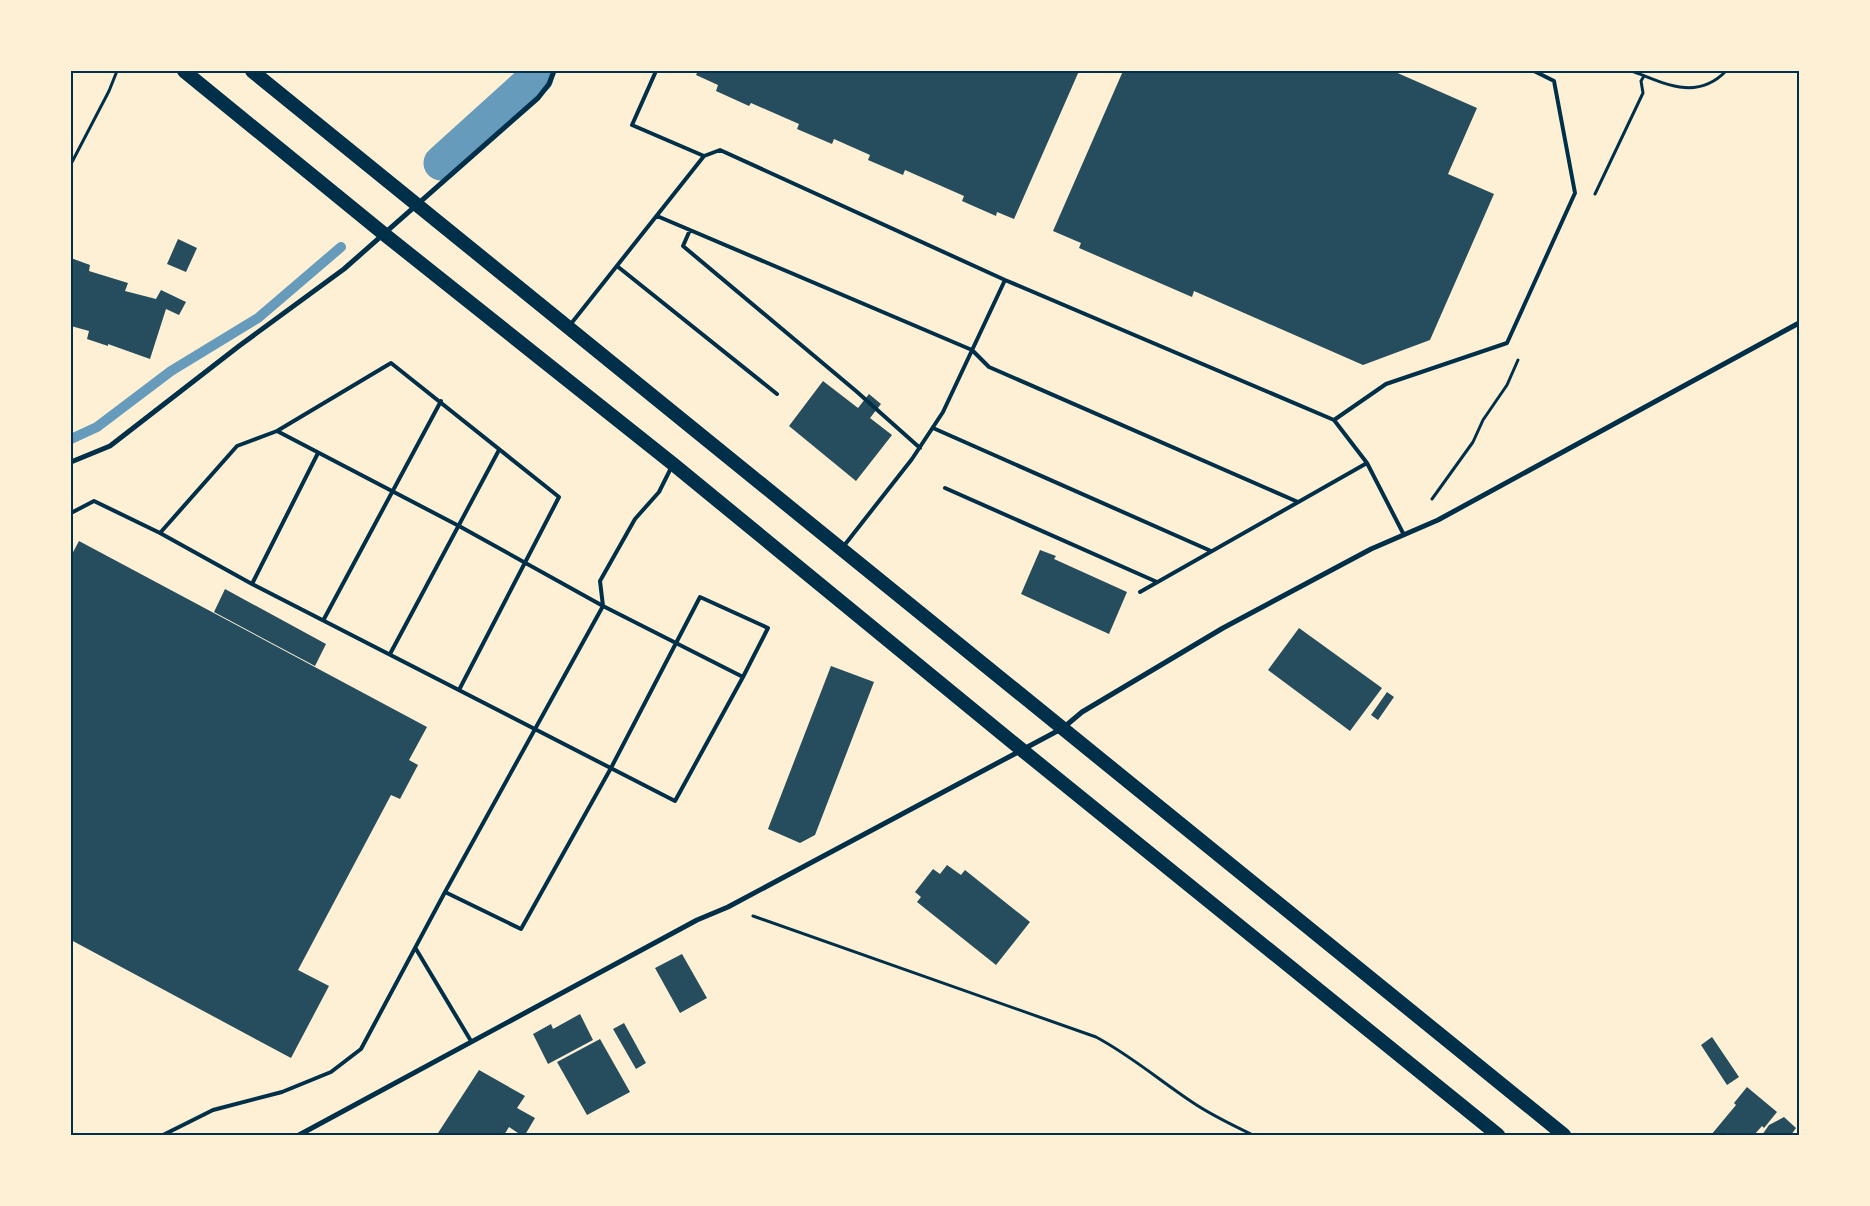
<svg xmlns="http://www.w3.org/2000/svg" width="1870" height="1206" viewBox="0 0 1870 1206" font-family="'Roboto Condensed',sans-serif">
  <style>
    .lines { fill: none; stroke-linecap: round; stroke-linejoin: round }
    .stream { stroke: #669bbc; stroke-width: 10 }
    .canal { stroke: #669bbc; stroke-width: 35 }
    .building { fill: #264d5e }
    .path { stroke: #003049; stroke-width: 3 }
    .service { stroke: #003049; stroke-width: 4 }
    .minor { stroke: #003049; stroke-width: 5 }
    .trunk { stroke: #003049; stroke-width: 14 }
    .neatline { fill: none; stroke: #003049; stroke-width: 2 }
  </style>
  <rect width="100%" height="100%" fill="#fdf0d5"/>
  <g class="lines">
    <path class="stream" d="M71,439L97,427L171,371L258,318L341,247"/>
    <path class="canal" d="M441,163L536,77L537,71"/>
  </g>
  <path class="building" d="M698,71H1079L1014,219L997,212L996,216L962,201L964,196L905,170L903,175L868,160L870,155L834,139L832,144L797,129L799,124L751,103L749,106L716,91L718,85L696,75Z
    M1123,71H1393L1477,108L1448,174L1494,194L1430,340L1363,365L1194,291L1192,297L1079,248L1081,243L1053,231Z
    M178,239L197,248L186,272L167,264Z
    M71,258L90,265L89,271L128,283L125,291L156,299L161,290L186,302L179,315L166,309L150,359L108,344V346L87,339L89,331L71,326Z
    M823,381L858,408L869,394L881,404L870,418L892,435L856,481L789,426Z
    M79,541L427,727L409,760L418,765L400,799L391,795L298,970L329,986L291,1058L71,940V556Z
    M1040,550L1056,556L1054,559L1127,592L1109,634L1021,594Z
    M225,589L326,644L315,666L214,612Z
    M1299,628L1382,688L1350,731L1268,670Z
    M831,666L874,682L815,835L800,843L768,829Z
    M1387,692L1394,697L1378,720L1371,715Z
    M947,865L961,875L965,870L1030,922L996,965L917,902L921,897L915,892L933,869L940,874Z
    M682,954L707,998L680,1013L655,968Z
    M580,1014L593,1040L548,1064L533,1034L551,1024L553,1029Z
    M624,1023L646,1063L636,1069L613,1029Z
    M1712,1037L1739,1077L1727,1085L1701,1045Z
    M600,1039L630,1092L587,1115L557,1062Z
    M479,1070L525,1096L517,1108L535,1118L525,1135H521L509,1127L504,1135L438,1133Z
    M1747,1087L1777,1112L1764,1128L1762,1126L1754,1135H1711L1736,1105L1734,1103Z
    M1784,1117L1796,1128L1791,1135H1762L1769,1125Z"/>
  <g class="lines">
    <path class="path" d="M1632,71C1665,84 1697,101 1726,71
      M71,164L109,91L117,71
      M1595,194L1643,93L1641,81L1644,76
      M1432,499L1473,442L1483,420L1507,385L1518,360
      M753,916L1096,1037C1130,1055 1159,1080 1192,1102C1211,1115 1232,1125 1253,1135"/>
    <path class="service" d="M656,71L632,125L704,156
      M657,216L972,350L989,367L1298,502
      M690,230L683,246L856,391L920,448
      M617,266L777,394
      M1005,280L1334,420L1367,463L1404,535
      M570,325L704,156L720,150L1005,280L943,412L912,459L843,547
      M1334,420L1386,384L1507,343L1575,193L1554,81L1534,71
      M933,428L1211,551
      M277,431L391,363L559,497L459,690
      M945,488L1157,582
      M71,513L94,501L160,533L252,584L675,801L743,677L603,606L459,526L277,431L237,446L160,533
      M252,584L318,453
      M1140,592L1367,463
      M324,619L441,401
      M390,654L499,450
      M445,892L521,929L611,768L700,597L768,628L743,677
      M416,949L471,1041
      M163,1135L213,1110L282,1092L331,1072L361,1049L445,892L603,606L600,581L635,519L659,492L672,466"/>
    <path class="minor" d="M71,462L110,446L239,346L344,269L538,98L549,84L554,71
      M299,1135L697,920L728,907L1063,728L1082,712L1223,628L1371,549L1438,520L1799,323"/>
    <path class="trunk" d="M184,71L384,234L673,464L1022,750L1498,1135
      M252,71L1564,1135"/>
  </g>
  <rect width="1870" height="1206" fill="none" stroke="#fdf0d5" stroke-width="145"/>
  <rect x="72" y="72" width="1726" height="1062" class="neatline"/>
</svg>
